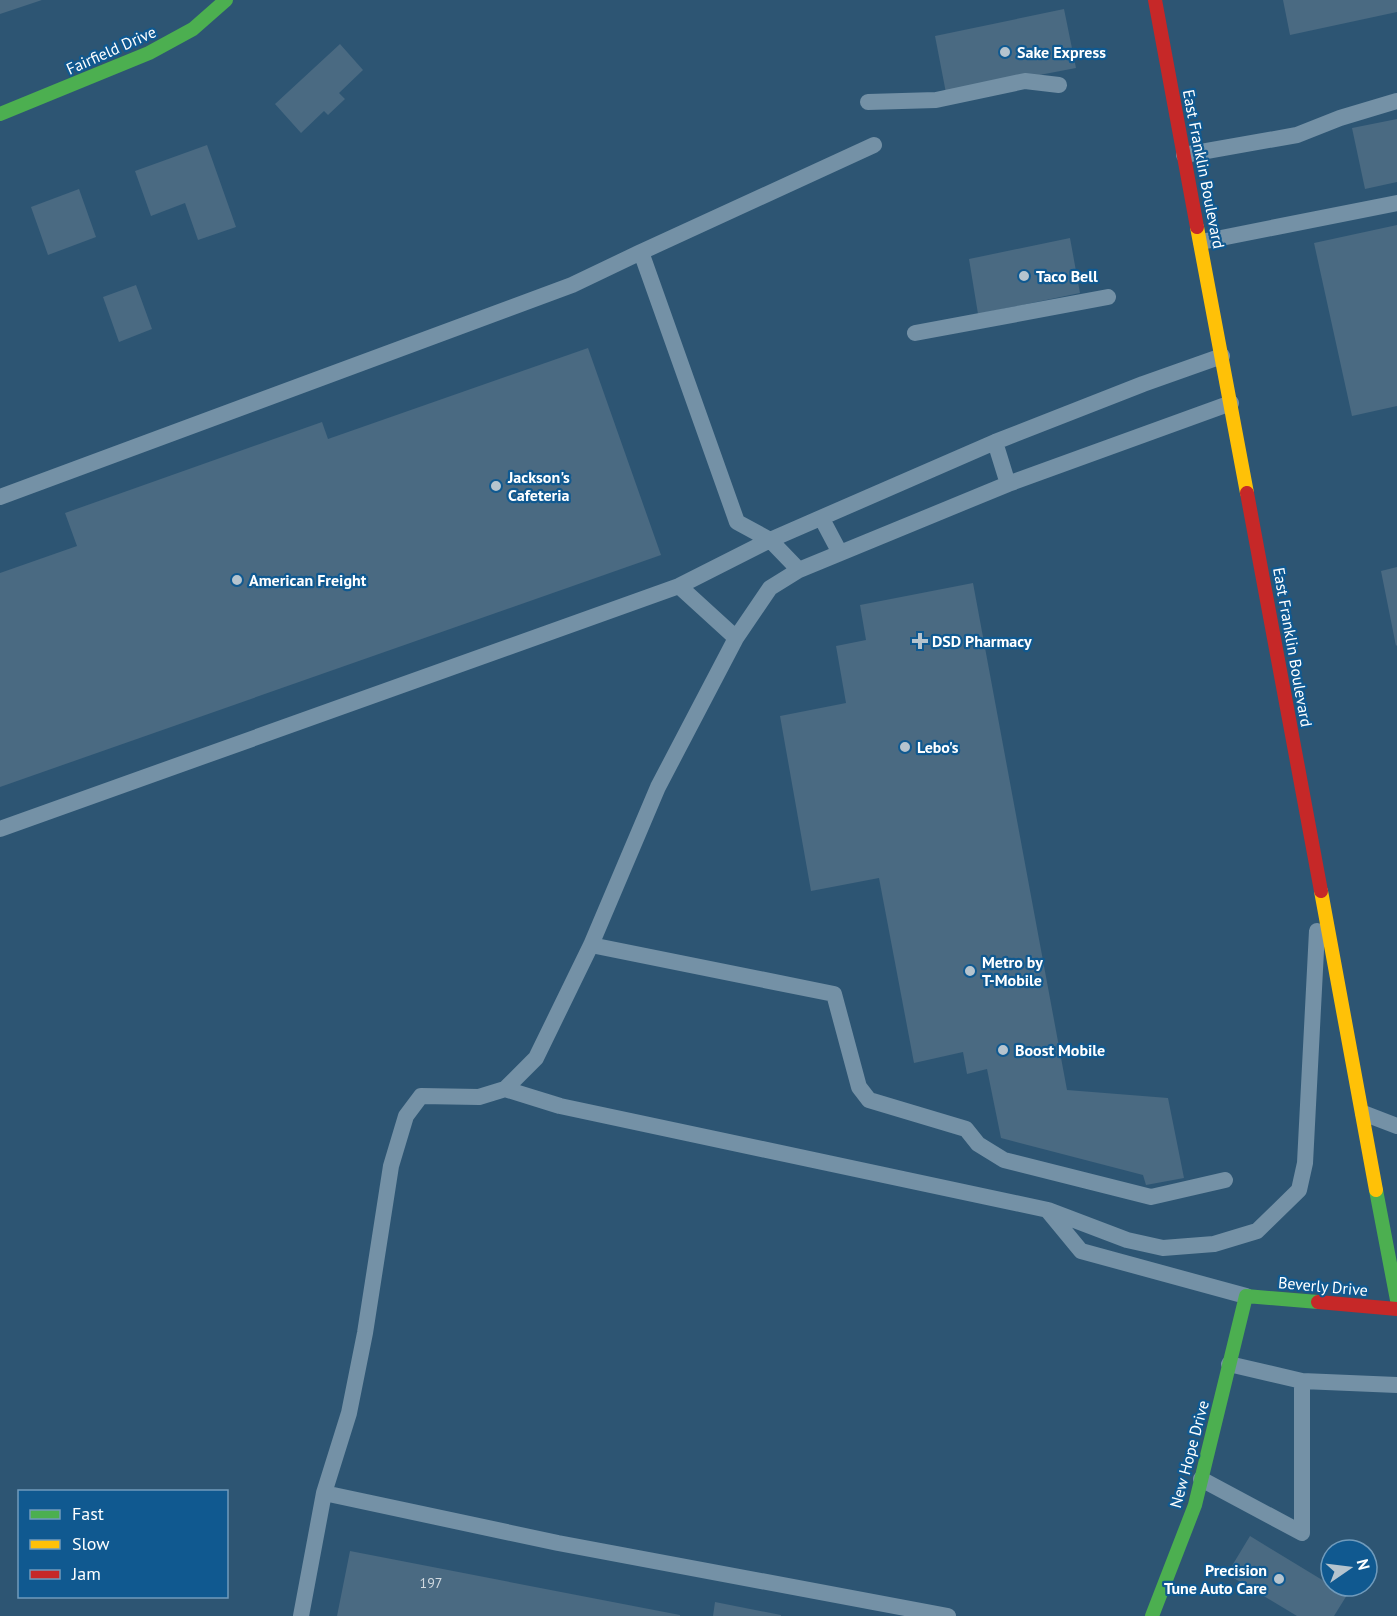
<svg xmlns="http://www.w3.org/2000/svg" width="1397" height="1616" viewBox="0 0 1397 1616" font-family="'PT Sans',sans-serif">
  <style>
    .building { fill: #4a6a82 }
    .lines { fill: none; stroke-linecap: round; stroke-linejoin: round }
    .lane { stroke: #7491a6; stroke-width: 16 }
    .fast { stroke: #4caf50; stroke-width: 14 }
    .slow { stroke: #ffc107; stroke-width: 14 }
    .jam { stroke: #c62828; stroke-width: 14 }
    .poi-dot { fill: #b6c4ce; stroke: #105990; stroke-width: 2 }
    .labels { text-anchor: middle; stroke-width: 4.5; stroke-linejoin: round; paint-order: stroke }
    .number-label { font-size: 14px; fill: #d2dae0 }
    .street-label { font-size: 16px; fill: #fff; stroke: #105990 }
    .poi-label { font-size: 16px; font-weight: bold; fill: #fff; stroke: #105990; text-anchor: start }
  </style>
  <rect width="100%" height="100%" fill="#2d5573"/>
  <path class="building" d="M0,0H42L0,14Z
    M1283,0H1397V12L1290,35Z
    M1064,9L1076,68L946,93L935,36Z
    M340,44L363,70L339,93L345,99L328,115L324,111L301,133L275,104Z
    M1397,119V182L1365,189L1352,128Z
    M207,145L236,227L198,240L185,203L151,216L135,171Z
    M79,189L96,237L48,255L31,207Z
    M1397,225V406L1352,416L1314,243Z
    M1070,238L1080,293L978,314L969,259Z
    M136,285L152,329L119,342L103,297Z
    M588,348L661,555L0,787V573L77,546L65,513L322,422L328,439Z
    M1397,567V645L1396,646L1381,571Z
    M973,583L1067,1090L1168,1098L1184,1178L1146,1185L1143,1175L1001,1138L987,1069L967,1074L963,1052L914,1063L879,878L811,891L780,716L846,703L836,646L866,640L860,605Z
    M1250,1536L1347,1595L1334,1616H1297L1227,1574Z
    M350,1551L680,1615V1616H337Z
    M715,1602L781,1615V1616H713Z"/>
  <g class="lines">
    <path class="lane" d="M868,102L936,100L1025,81L1059,85
      M1184,155L1297,135L1340,118L1397,101
      M1201,242L1397,203
      M641,252L874,145
      M915,333L1108,297
      M995,442L1008,484
      M0,497L572,285L641,252L737,522L770,540L995,442L1143,384L1222,356
      M822,519L840,553
      M679,586L736,638
      M0,829L679,586L770,540L799,570
      M591,945L834,994L859,1087L869,1100L966,1129L978,1144L1004,1160L1151,1197L1225,1180
      M505,1089L536,1058L591,945L658,787L736,638L770,588L799,570L1008,484L1231,403
      M1363,1113L1397,1126
      M1048,1211L1081,1251L1246,1296
      M1229,1364L1302,1381
      M1201,1479L1302,1533V1381L1397,1385
      M324,1493L558,1543L948,1616
      M301,1616L324,1493L349,1413L365,1333L391,1166L406,1116L421,1096L479,1097L505,1089L560,1106L1048,1210L1127,1240L1163,1248L1214,1244L1257,1231L1299,1190L1305,1163L1317,931"/>
    <path class="fast" d="M0,114L149,53L193,29L226,0
      M1376,1190L1397,1300
      M1152,1616L1195,1505L1246,1296L1318,1302"/>
    <path class="slow" d="M1197,227L1247,493
      M1321,891L1376,1190"/>
    <path class="jam" d="M1155,0L1197,227
      M1247,493L1321,891
      M1318,1302L1397,1309"/>
  </g>
  <g class="poi-dot">
    <circle cx="1005" cy="52" r="6"/>
    <circle cx="1024" cy="276" r="6"/>
    <circle cx="496" cy="486" r="6"/>
    <circle cx="237" cy="580" r="6"/>
    <path d="M917 632h6v6h6v6h-6v6h-6v-6h-6v-6h6z"/>
    <circle cx="905" cy="747" r="6"/>
    <circle cx="970" cy="971" r="6"/>
    <circle cx="1003" cy="1050" r="6"/>
    <circle cx="1279" cy="1579" r="6"/>
  </g>
  <g class="labels">
    <g class="number-label">
      <text x="431" y="1588">197</text>
    </g>
    <g class="street-label">
      <text transform="translate(111 50) rotate(-24)" y="6">Fairfield Drive</text>
      <text transform="translate(1204 169) rotate(79)" y="6">East Franklin Boulevard</text>
      <text transform="translate(1293 647) rotate(80)" y="6">East Franklin Boulevard</text>
      <text transform="translate(1323 1286) rotate(5)" y="6">Beverly Drive</text>
      <text transform="translate(1189 1454) rotate(-75)" y="6">New Hope Drive</text>
    </g>
    <g class="poi-label">
      <text x="1017" y="58">Sake Express</text>
      <text x="1036" y="282">Taco Bell</text>
      <text x="508" y="483">Jackson's<tspan x="508" dy="18">Cafeteria</tspan></text>
      <text x="249" y="586">American Freight</text>
      <text x="932" y="647">DSD Pharmacy</text>
      <text x="917" y="753">Lebo's</text>
      <text x="982" y="968">Metro by<tspan x="982" dy="18">T-Mobile</tspan></text>
      <text x="1015" y="1056">Boost Mobile</text>
      <text x="1267" y="1576" text-anchor="end">Precision<tspan x="1267" dy="18">Tune Auto Care</tspan></text>
    </g>
  </g>
  <rect x="18" y="1490" width="210" height="108" fill="#105990" stroke="#709bbc" stroke-width="1.5"/>
  <rect x="30" y="1510" width="30" height="9" fill="#4caf50" stroke="#709bbc" stroke-width="1.5"/>
  <text x="72" y="1520" font-size="18" fill="#ffffff">Fast</text>
  <rect x="30" y="1540" width="30" height="9" fill="#ffc107" stroke="#709bbc" stroke-width="1.5"/>
  <text x="72" y="1550" font-size="18" fill="#ffffff">Slow</text>
  <rect x="30" y="1570" width="30" height="9" fill="#c62828" stroke="#709bbc" stroke-width="1.5"/>
  <text x="72" y="1580" font-size="18" fill="#ffffff">Jam</text>
  <g transform="translate(1349 1568) rotate(76)"><circle r="28" fill="#105990" stroke="#709bbc" stroke-width="1.5"/>
  <path d="M0-4.5L10 22L0 15L-10 22Z" fill="#b6c4ce"/>
  <text y="-9" font-size="16" font-weight="bold" text-anchor="middle" fill="#ffffff">N</text>
  </g>
</svg>
